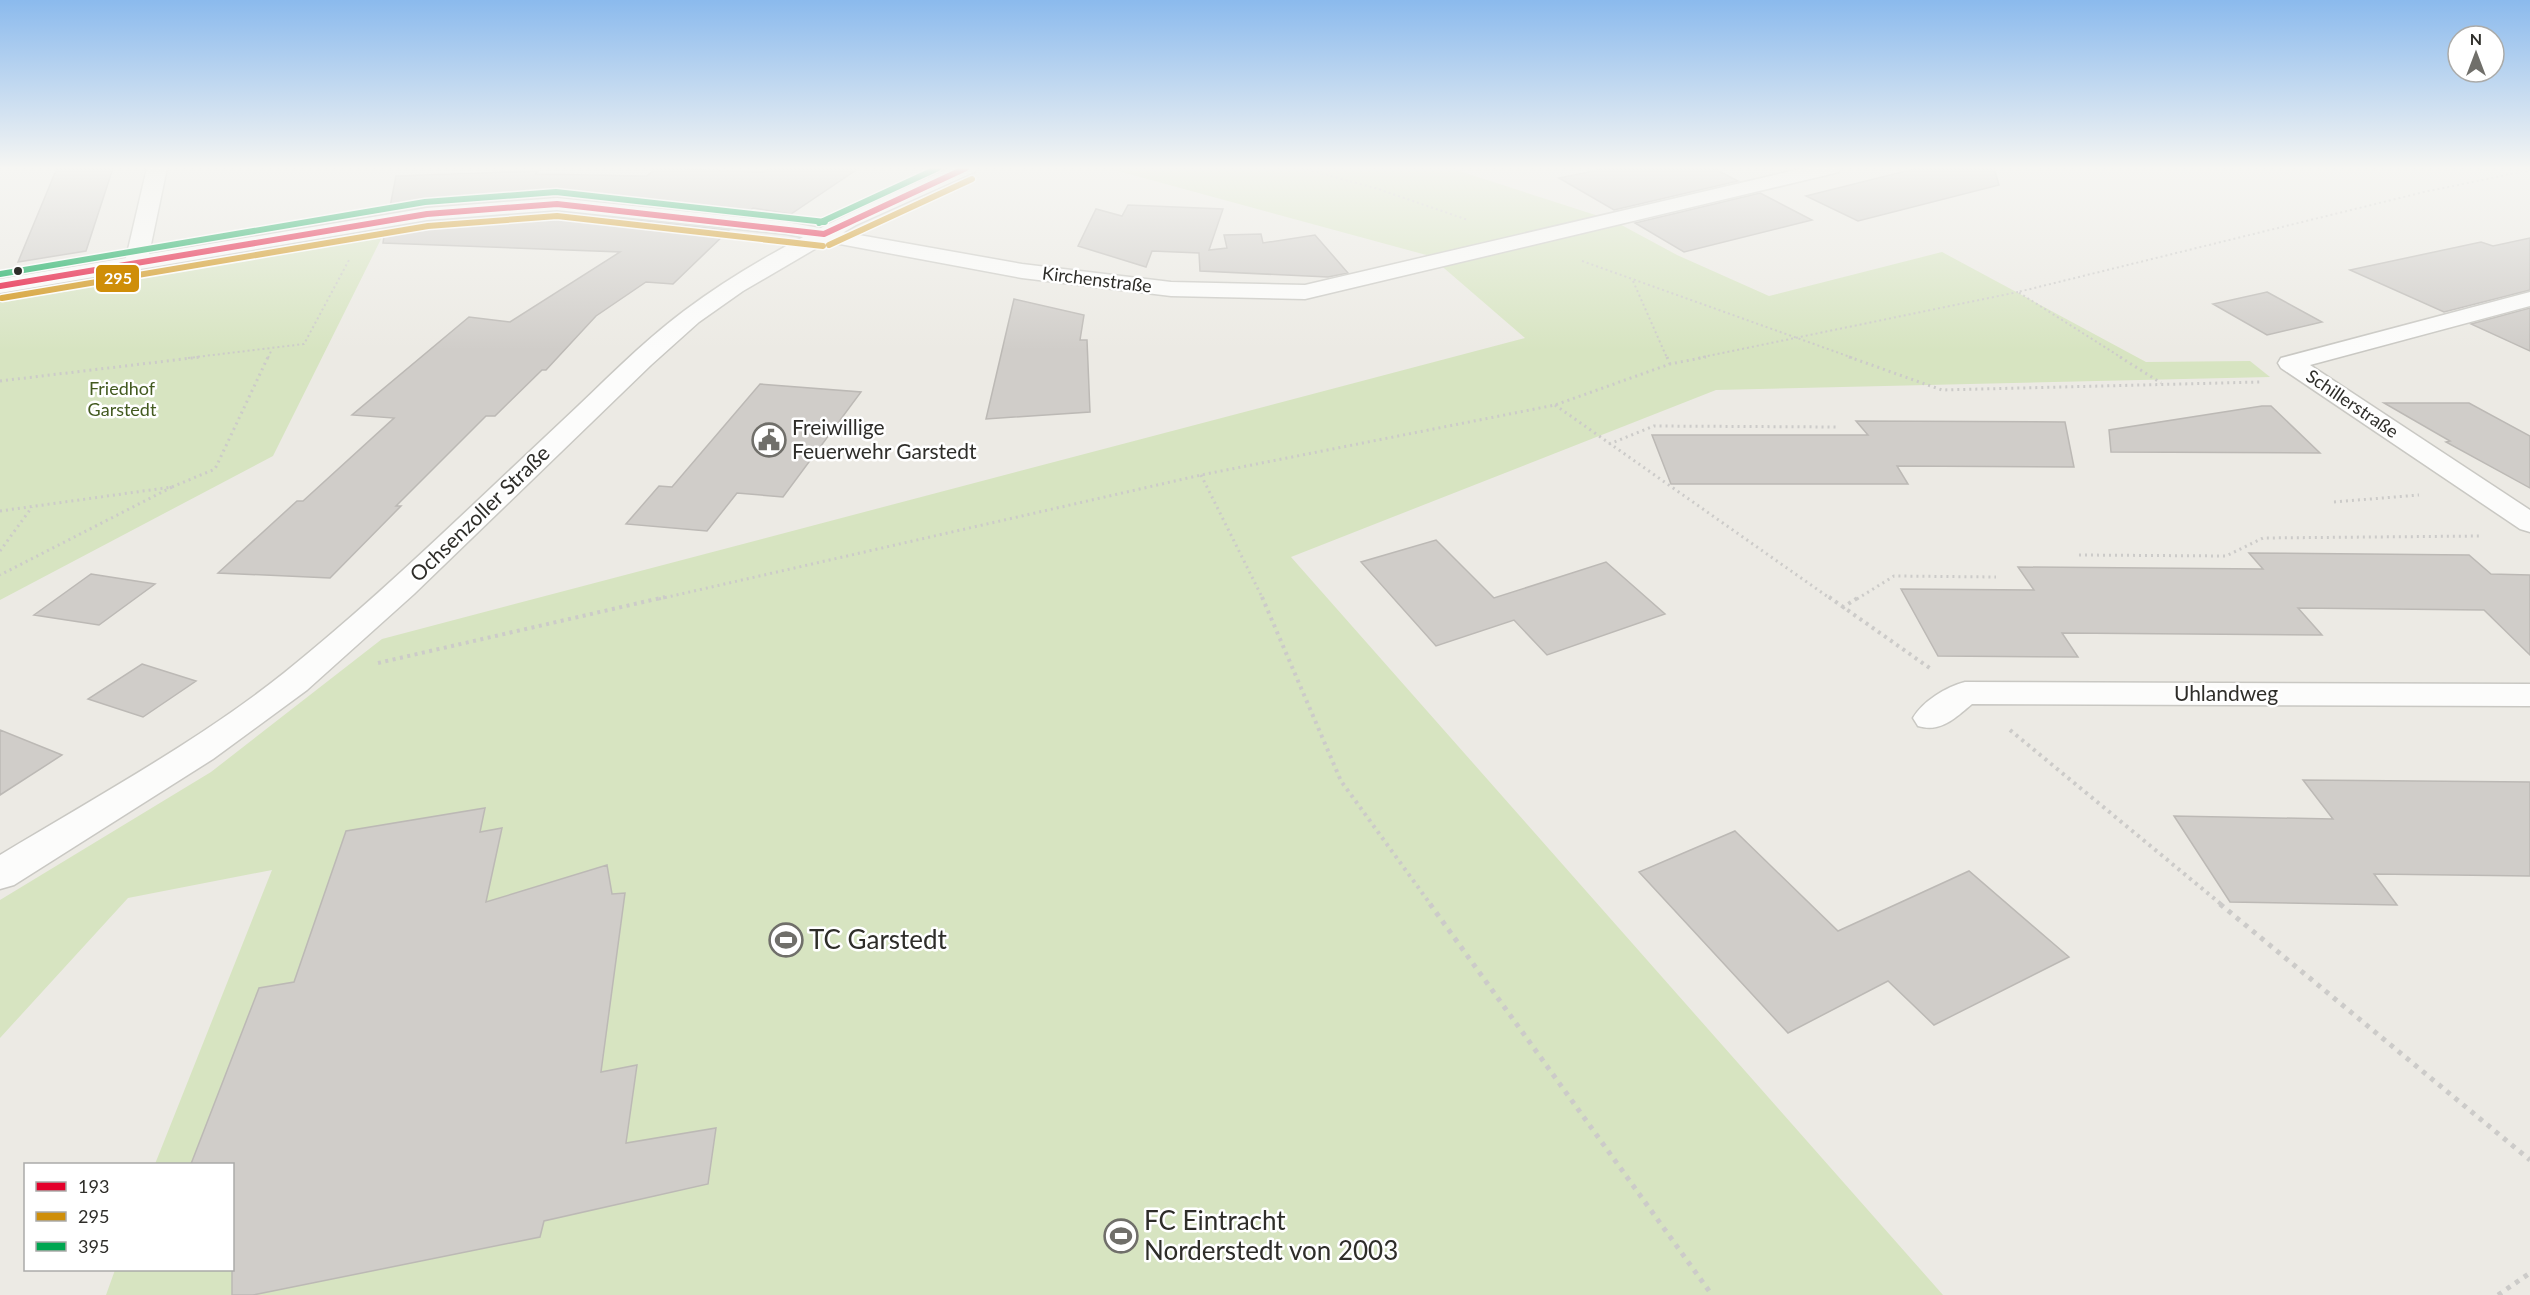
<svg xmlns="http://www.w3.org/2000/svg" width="2530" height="1295" viewBox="0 0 2530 1295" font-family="Lato,sans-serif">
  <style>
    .green { fill: #d7e4c1 }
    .building { fill: #d0cdc9; stroke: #bcb9b5; stroke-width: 1.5 }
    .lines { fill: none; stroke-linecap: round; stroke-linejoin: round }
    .minor-casing { stroke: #c9c8c3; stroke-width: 3 }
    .tertiary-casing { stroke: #c9c8c3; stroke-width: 3 }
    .path-far3 { stroke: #cccbc9; stroke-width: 2; stroke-dasharray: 2 3; stroke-linecap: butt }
    .path-far2 { stroke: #cccbc9; stroke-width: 3; stroke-dasharray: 2 4; stroke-linecap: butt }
    .path-far1 { stroke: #cccbc9; stroke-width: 4; stroke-dasharray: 3 4.5; stroke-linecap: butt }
    .path { stroke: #cccbc9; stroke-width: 5; stroke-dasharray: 4.5 6; stroke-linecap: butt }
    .minor { fill: #fcfcfb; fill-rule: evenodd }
    .tertiary { fill: #fcfcfb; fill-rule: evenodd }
    .bus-1-casing { stroke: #fff; stroke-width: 9 }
    .bus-2-casing { stroke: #fff; stroke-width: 9 }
    .bus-3-casing { stroke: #fff; stroke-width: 9 }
    .bus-1 { stroke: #e4002b; stroke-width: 6 }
    .bus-2 { stroke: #cf8e08; stroke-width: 6 }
    .bus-3 { stroke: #00a651; stroke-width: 6 }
    .bus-dot { fill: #2e2d29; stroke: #fff; stroke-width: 2 }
    .labels { text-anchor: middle; stroke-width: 5; stroke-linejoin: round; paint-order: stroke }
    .far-street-label { font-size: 18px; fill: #2e2d29; stroke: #fff }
    .far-park-label { font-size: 18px; fill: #435a20; stroke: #fff }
    .poi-label { font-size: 21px; fill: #2e2d29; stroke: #fff; text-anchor: start }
    .street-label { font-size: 21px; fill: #2e2d29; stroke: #fff }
    .near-poi-label { font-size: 26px; fill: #2e2d29; stroke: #fff; text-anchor: start }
    .line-badge { stroke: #fff; stroke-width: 2 }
    .badge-label { font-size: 16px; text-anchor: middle; font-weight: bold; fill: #fff }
  </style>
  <rect width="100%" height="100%" fill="#eceae4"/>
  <path class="green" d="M1107,168H1450L1614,221L1677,255L1769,296L1942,252L2146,362L2250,361L2270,377L1716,390L1291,557L1943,1295H106L115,1270H232V1164H155L272,870L128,898L0,1038V900L211,772L382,639L1525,338L1430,256Z
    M385,231L273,456L0,600V297Z"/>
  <path class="building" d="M57,168H113L86,251L18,262Z
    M656,168L764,172L769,168H859L791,214L753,208L745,215L557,196L427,206L389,212L396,176L538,171L535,174L647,176Z
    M1608,168H1713L1738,181L1614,210L1559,178Z
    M1918,168H1994L1999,185L1858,221L1806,196Z
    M1760,193L1812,220L1684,252L1635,223Z
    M1128,205L1223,209L1209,250L1227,248L1224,235L1261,234L1263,243L1315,235L1348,273L1328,277L1200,271L1199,253L1152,251L1146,267L1078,246L1096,209L1122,216Z
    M557,212L729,230L673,284L646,282L596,316L546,370H542L495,416H486L396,506H401L330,578L218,573L297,501H303L394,418L352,415L469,317L510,322L620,252L383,243L385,229L427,222Z
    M2530,238V290L2444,312L2350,270L2481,242L2493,246Z
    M2267,292L2322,322L2267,335L2213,304Z
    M1014,299L1084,315L1080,340H1087L1090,412L986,419Z
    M2530,308V351L2471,324Z
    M760,384L861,392L783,497L737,493L707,531L626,524L659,486L672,487Z
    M2384,403H2469L2530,436V488L2446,442L2450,441Z
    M2262,406H2271L2320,453L2111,452L2109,430Z
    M1856,421L2065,422L2074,467L1897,466L1908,484H1671L1652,435H1868Z
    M1436,540L1494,598L1606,562L1665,614L1547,655L1514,620L1436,646L1361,562Z
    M2249,553L2469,555L2491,574L2530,575V655L2484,610L2298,608L2322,635L2062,633L2078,657L1938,656L1901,589L2034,590L2018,567L2263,569Z
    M91,574L155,584L99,625L34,615Z
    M142,664L196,681L143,717L88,699Z
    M0,730L62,755L0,795Z
    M2303,780L2530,782V876L2374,874L2397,905L2230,902L2174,816L2333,819Z
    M485,808L480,832L502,828L486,902L607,865L612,894L625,893L601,1072L637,1065L626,1143L716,1128L708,1184L544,1221L540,1237L253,1295H232V1164H191L259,988L294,982L346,831Z
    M1735,831L1838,931L1969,871L2069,957L1934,1025L1888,981L1788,1033L1639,872Z"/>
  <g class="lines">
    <defs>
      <path id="minor" d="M147,168H167L149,254L427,208L557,198L786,222L1022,264L1171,282L1305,285L1804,168H1841L1838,172L1831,174L1305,299L1171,296L1022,278L786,234L557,210L427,220L0,293V279L126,258Z
        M2530,292V306L2310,365L2530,510V532L2520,529L2281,368L2278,363L2281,358Z
        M1965,682L2530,684V706L1972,704C1955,718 1941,733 1918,726L1913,718C1923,701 1946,687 1965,682Z"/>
      <path id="tertiary" d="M950,168H977L974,172L856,225L743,291L699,322L651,365L414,594L307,690L213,759L14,885L0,889V855C94,798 199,741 284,673C381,595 470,507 561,422C601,385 640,344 684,311C765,250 858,209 950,168Z"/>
    </defs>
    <use href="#minor" class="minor-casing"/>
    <use href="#tertiary" class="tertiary-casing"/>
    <path class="path-far3" d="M1302,168L1375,188L1468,220
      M1582,261L1853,358
      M1633,281L1667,358
      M188,358L304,344L349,260
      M268,358L272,349
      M1698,358L2018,292
      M2122,358L2018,292L2424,192L2530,170"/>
    <path class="path-far2" d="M1667,357L1670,364
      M1849,357L1942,390L2260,382
      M2120,357L2161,383
      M0,381L200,357
      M1555,405L1831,599
      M1609,444L1654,426L1838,427
      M1201,475L1263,599
      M172,487L215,469L268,357
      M2334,502L2419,495
      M0,511L172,487L0,575
      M0,551L32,507
      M2079,555L2226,556L2263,538L2481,536
      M659,599L1201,475L1555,405L1670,364L1706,357
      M1857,599L1894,576L1996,577"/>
    <path class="path-far1" d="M1262,597L1341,781L1431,905
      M1829,597L1931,669
      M1842,608L1859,597
      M378,663L665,597
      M2010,730L2222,905"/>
    <path class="path" d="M1430,904L1712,1295
      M2220,904L2530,1160
      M2498,1295L2530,1273"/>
    <use href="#minor" class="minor"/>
    <use href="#tertiary" class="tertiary"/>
    <defs>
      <path id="bus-1" d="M824,234L966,168
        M0,286L427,214L557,204L824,234"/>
      <path id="bus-2" d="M829,245L972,179
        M2,298L428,226L557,216L823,246"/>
      <path id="bus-3" d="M819,223L938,168
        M0,274L425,202L556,192L825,222"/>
    </defs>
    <use href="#bus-1" class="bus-1-casing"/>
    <use href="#bus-2" class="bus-2-casing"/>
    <use href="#bus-3" class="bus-3-casing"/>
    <use href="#bus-1" class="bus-1"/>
    <use href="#bus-2" class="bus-2"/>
    <use href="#bus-3" class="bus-3"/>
  </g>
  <linearGradient id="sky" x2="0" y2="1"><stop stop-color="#8bbaed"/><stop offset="0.48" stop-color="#f6f6f3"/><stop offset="1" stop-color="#f6f6f3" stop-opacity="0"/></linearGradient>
  <rect width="2530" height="350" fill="url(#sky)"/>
  <defs>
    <symbol id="civic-ring" viewBox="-11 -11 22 22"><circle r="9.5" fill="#fff" stroke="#706f6a" stroke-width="1.5"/><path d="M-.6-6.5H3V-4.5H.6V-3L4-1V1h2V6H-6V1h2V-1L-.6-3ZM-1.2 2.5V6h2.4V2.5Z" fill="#706f6a"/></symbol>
    <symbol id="stadium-ring" viewBox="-11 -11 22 22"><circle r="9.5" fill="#fff" stroke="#706f6a" stroke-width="1.5"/><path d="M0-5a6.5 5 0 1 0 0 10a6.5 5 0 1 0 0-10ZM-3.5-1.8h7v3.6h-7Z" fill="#706f6a"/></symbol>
  </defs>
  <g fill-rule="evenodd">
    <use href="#civic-ring" x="750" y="421" width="38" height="38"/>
    <use href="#stadium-ring" x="767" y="921" width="38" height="38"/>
    <use href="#stadium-ring" x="1102" y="1217" width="38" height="38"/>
  </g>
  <circle class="bus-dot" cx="18" cy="271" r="5"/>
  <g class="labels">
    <g class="far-street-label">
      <text transform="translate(1097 280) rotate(7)" y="6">Kirchenstraße</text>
      <text transform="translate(2352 404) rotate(34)" y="6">Schillerstraße</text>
    </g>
    <g class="far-park-label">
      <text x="122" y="395">Friedhof<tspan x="122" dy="21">Garstedt</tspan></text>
    </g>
    <g class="poi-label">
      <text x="792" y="435">Freiwillige<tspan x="792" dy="24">Feuerwehr Garstedt</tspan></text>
    </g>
    <g class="street-label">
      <text transform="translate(480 514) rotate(-44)" y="7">Ochsenzoller Straße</text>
      <text x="2226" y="701">Uhlandweg</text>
    </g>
    <g class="near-poi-label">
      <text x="809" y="949">TC Garstedt</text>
      <text x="1144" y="1230">FC Eintracht<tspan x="1144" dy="30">Norderstedt von 2003</tspan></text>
    </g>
  </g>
  <rect class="line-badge" x="95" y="264" width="45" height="29" rx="6" fill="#cf8e08"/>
  <g class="badge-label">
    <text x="118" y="284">295</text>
  </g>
  <rect x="24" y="1163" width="210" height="108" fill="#ffffff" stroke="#ababa9" stroke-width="1.5"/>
  <rect x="36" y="1182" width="30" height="9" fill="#e4002b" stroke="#ababa9" stroke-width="1.5"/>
  <text x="78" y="1193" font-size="18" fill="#2e2d29">193</text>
  <rect x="36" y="1212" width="30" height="9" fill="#cf8e08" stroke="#ababa9" stroke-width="1.5"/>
  <text x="78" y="1223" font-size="18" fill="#2e2d29">295</text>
  <rect x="36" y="1242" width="30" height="9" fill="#00a651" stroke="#ababa9" stroke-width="1.5"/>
  <text x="78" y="1253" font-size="18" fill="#2e2d29">395</text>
  <g transform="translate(2476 54)"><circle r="28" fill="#ffffff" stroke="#ababa9" stroke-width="1.5"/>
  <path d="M0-4.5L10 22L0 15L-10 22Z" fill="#706f6a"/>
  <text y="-9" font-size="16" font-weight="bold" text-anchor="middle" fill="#2e2d29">N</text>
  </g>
</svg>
